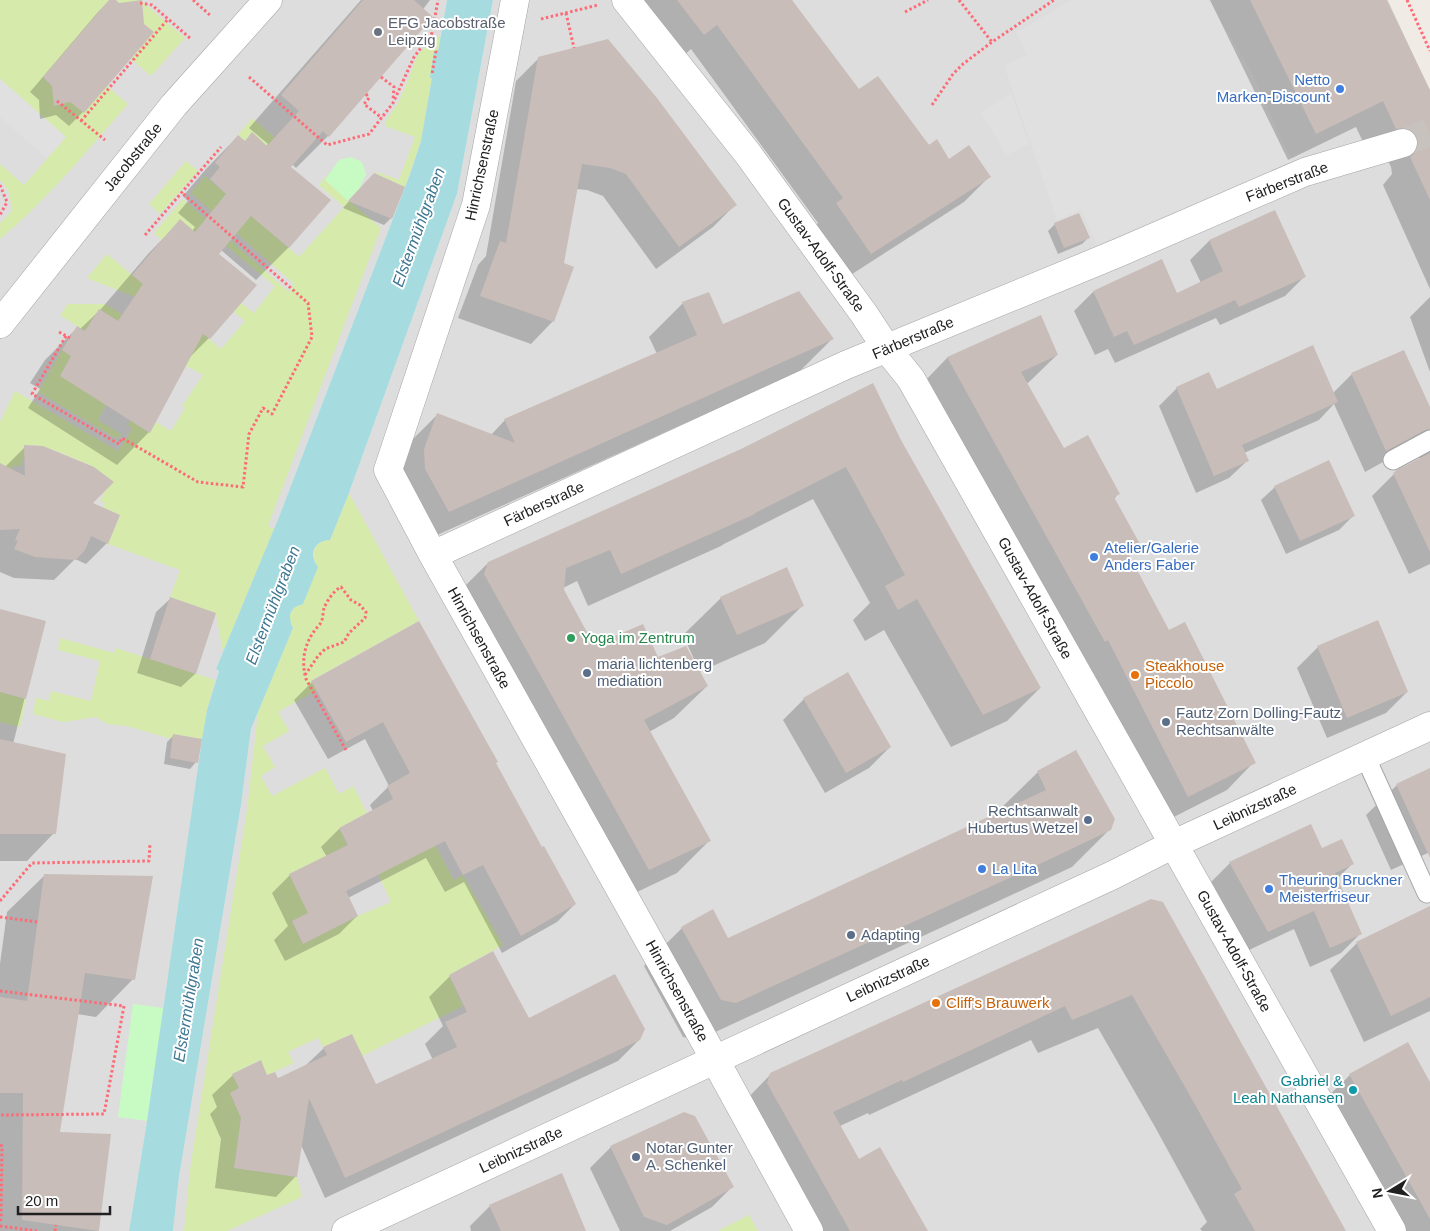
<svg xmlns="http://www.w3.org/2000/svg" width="1430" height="1231" viewBox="0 0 1430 1231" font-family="Arial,sans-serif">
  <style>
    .residential { fill: #dedddd }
    .grass { fill: #d6ebab }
    .park { fill: #c8fbc3 }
    .parking { fill: #e0e0e0 }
    .water { fill: #a6dcdf }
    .shadow { fill: #0003 }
    .building { fill: #c9bdb9 }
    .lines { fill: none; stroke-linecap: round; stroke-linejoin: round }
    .street-tunnel { stroke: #c7c2be; stroke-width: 28; stroke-dasharray: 28 14; stroke-linecap: butt }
    .lane-casing { stroke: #a4a4a4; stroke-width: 21 }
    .street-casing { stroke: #a4a4a4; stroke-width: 29 }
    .path { stroke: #fd6b76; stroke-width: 3; stroke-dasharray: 2.5 2.5; stroke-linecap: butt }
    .lane { stroke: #fff; stroke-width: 19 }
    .street { stroke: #fff; stroke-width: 28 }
    .worship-dot { fill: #6b7280; stroke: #fff; stroke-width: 2 }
    .shop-dot { fill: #3f7fe0; stroke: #fff; stroke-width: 2 }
    .leisure-dot { fill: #2e9e5b; stroke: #fff; stroke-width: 2 }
    .service-dot { fill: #5c6f8a; stroke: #fff; stroke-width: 2 }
    .food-dot { fill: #e8710a; stroke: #fff; stroke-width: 2 }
    .culture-dot { fill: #0f9aa8; stroke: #fff; stroke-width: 2 }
    .labels { text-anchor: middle; stroke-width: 4; stroke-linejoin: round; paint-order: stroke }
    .worship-label { font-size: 15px; fill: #5b616d; stroke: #fff; text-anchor: start }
    .shop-label { font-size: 15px; fill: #366cbe; stroke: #fff; text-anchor: start }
    .street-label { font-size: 15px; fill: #202020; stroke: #fff }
    .leisure-label { font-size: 15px; fill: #27864d; stroke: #fff; text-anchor: start }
    .service-label { font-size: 15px; fill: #4e5e75; stroke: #fff; text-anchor: start }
    .food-label { font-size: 15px; fill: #c56008; stroke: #fff; text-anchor: start }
    .culture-label { font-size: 15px; fill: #0d838f; stroke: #fff; text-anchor: end }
    .water-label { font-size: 16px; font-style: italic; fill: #3e7793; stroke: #fff }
  </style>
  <rect width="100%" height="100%" fill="#f1ebe6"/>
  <path class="residential" d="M0,0H447L421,141L410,174L279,517L216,669L219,671L207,710L202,739L147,1121L129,1231H0Z
    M493,0H1388L1430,92V1231H173L179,1177L241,805L251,729L349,493L457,194Z"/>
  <path class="grass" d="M0,0H109L43,78L54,87C51,93 53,96 57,101L107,86L128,104C87,151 48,199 0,239V223L11,212C11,199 10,189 0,180V164L24,185L66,137L0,79Z
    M116,0H140L185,38L151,76L131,59L154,32L139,20C143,14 145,9 140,3L124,6Z
    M440,35L438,52L434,51L430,78H432L421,141L405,187L375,173L377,172L399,180L415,137L385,126V122L398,103L408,81L416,58L420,52Z
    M252,118L295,155L273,139L267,146L252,133L245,141L238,135Z
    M186,161L198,171L160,214L149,204Z
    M330,171L325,180L381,228L268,526L274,529L223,652L216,613L170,597L180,570L108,544L120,515L103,507L105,503L100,501L105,491L110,486L109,478L105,475L98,474L90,465L54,450L52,455L40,449L36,445H28L20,467L15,465L12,469L3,465L0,471V422L15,391L118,451L132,429L128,425L131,420L150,433L156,422L171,431L185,408L182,406L203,375L187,366L184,370L169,359L135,297L87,278L107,254L221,349L245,321L234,312L241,303L254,313L275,286L201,225L195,232L163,241L154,233L183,199L289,292L294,284L191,193L205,176L299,257L344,207L319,185Z
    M68,304H105L122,314L118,321L99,309L85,331L60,315Z
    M62,350L71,356L106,405L98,420L121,434L117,439L38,392Z
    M349,493L419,621L312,680L317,690L278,712L289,731L263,746L275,767L261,776L272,796L325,768L339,794L353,786L367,813L339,828L347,845L328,855L308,913L292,921L303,944L358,916L391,902L378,874L435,845L454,880L463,875L503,945L449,975L463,1006L362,1056L352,1034L323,1047L318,1038L288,1052L294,1063L267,1075L260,1060L232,1074L239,1088L230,1093L241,1118L235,1168L297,1177L302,1197L227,1231H184L190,1169L247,810L258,712L293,628C288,618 288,612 298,605L316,564C311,551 315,541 330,540Z
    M60,638L114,653L116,648L215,680L207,710L202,739L174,734L172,739L127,726L107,724L96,717L63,722L33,714L36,698L49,701L51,691L91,701L100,661L58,650Z
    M0,692L26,699L20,727L0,722Z
    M749,1215L758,1231H718Z"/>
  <path class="park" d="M351,157L362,162L366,174L359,189L348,201L325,180L339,160Z
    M133,1004L164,1008L147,1121L118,1117Z"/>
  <path class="parking" d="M1071,0H1208L1251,71L1292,161L1097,245L1081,209L1057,220L1004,65L1027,55L1016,33Z
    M0,79L66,137L47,158L0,117Z
    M1011,94L1029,144L1007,155L981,113Z"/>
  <path class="water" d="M447,0H493L457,194L349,493L330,540C313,541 309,555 318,567L303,604C290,607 287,616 293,628L251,729L241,805L179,1177L173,1231H129L147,1121L202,739L207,710L219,671L216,669L279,517L410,174L421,141L432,78H430L434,51H438Z"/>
  <path class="shadow" d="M110,0H114L83,112L69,126L56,115L40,119L39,100L30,92L98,12Z
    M361,0H430L328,136L296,168L292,164L289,167L329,200L288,248L256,280L221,250L217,254L255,286L209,338L188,359L149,432L117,465L28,408L40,389L30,383L45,360L77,328L80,329L101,309L148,254L180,221L192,231L195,227L178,213L188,201L183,196L206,169L238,136L245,142L266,146L268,144L249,128Z
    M632,0H790L859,91L949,160L989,177L964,202L846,278L812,229L818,223L691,49L679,60Z
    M1210,0H1385L1430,93V289L1383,185L1392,174L1391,167L1387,159L1369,155L1356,127L1288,160Z
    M539,58L735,205L713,227L656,269L603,196L587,190L576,189L553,321L531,344L458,318L478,265L486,256L516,81Z
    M367,181L391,218L384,225L343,208Z
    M1274,212L1304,277L1285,296L1220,325L1216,318L1115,363L1108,349L1095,355L1074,311L1093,292L1177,294L1201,283L1190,260L1209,241Z
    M1055,224L1088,238L1082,244L1058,254L1048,231Z
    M1430,297V372L1410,317Z
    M683,303L722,326L833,338L799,372L415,545L391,503L403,449L437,415L491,435L505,420L657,354L649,337Z
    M1041,317L1057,355L1029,382L1026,384L1063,450L1118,494L1114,499L1138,543L1127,555L1169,632L1254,762L1227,790L1160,824L920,386L947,358Z
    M1209,374L1216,390L1333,393L1352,374L1430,410V564L1409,574L1372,496L1396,472L1420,459L1419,456L1403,451L1365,472L1334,404L1319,420L1244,453L1247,461L1229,478L1196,493L1159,406L1177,388Z
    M900,441L1040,688L1007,721L951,747L884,630L865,641L853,620L870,603L813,499L724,544L721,546L588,606L577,581L563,588L593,647L658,659H694L683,635L721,598L802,606L765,643L699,672L707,686L674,718L649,732L710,840L677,873L616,902L455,596L488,563Z
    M25,447L107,543L86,564L75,559L54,580L14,578L0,572V469L5,467Z
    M1275,487L1353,516L1339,530L1286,554L1261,500Z
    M170,599L195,674L181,687L137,673L156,612Z
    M0,611L44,622L13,744L54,833L27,861H0Z
    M1318,647L1407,692L1386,713L1327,738L1297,668Z
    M312,682L495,763L541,849L575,904L557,922L502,953L464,882L445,892L426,858L348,898L357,916L339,934L285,961L274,940L288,926L272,893L290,875L327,857L321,847L339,829L373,811L370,805L389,786L365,739L328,759L294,700Z
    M804,699L890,747L869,768L825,793L783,720Z
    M174,735L196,762L190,769L164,764L167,742Z
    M1430,770V852L1391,870L1366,815L1397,785Z
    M1038,772L1110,829L1072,867L698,1040L683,1037L644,966L682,928L728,940L1002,812L1000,809Z
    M1321,850L1352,864L1336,880L1360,934L1341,953L1310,967L1294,929L1249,950L1211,882L1230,863Z
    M45,875L133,979L96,1017L77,1014L59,1133L98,1231H0V964L7,912Z
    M1151,900L1345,1231H1202L1200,1229L1207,1222L1155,1127L1098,1028L1038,1053L1031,1040L869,1115L868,1113L840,1126L859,1160L926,1231H797L737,1109L771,1074Z
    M1430,925V1011L1364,1042L1330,970L1357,943Z
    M450,976L528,1020L639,1040L618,1061L325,1198L301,1145L296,1176L276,1197L215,1188L221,1139L210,1114L217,1107L212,1095L233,1075L267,1077L278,1080L304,1067L324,1048L375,1086L433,1060L425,1044L443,1026L429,997Z
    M1350,1075L1430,1085V1231H1385L1316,1108Z
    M611,1147L733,1186L712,1207L670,1231H620L590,1168Z
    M490,1206L584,1231H471L470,1226Z"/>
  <path class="building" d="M109,0H116L119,3L142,0L144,24L154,32L84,113L70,102L54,106L52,86L43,77Z
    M363,0H414L433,17L329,137L323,131L291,167L331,200L289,248L251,216L219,254L257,285L210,339L203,334L150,433L60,376L71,356L62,350L77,326L85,331L99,309L118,321L143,284L132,275L180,219L195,232L226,194L210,179L220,167L215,163L238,135L245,141L252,132L267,146L299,111L281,95Z
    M677,0H792L859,89L878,76L929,145L937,139L949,159L969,145L991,177L871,254L836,203L843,198L717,25L704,35Z
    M1250,0H1387L1430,90V200L1410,157L1415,153L1418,147V138L1413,131L1407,128L1396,129L1383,101L1316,134Z
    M608,39L657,98L737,205L679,247L626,174L610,168L582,164L564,263L574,267L554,322L480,296L500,241L506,243L538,57Z
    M374,173L405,187L392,219L348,201Z
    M1275,210L1306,277L1239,307L1235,300L1134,345L1127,331L1114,337L1093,291L1162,259L1177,293L1223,271L1209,240Z
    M1079,213L1090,238L1064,248L1054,223Z
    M799,291L834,339L449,512L425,469L424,449L437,413L515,443L504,419L697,335L682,302L709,292L723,324Z
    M1041,315L1058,355L1021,372L1064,448L1088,435L1120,494L1114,497L1140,544L1127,551L1169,630L1185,622L1256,763L1188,797L1108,640L1105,642L947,357Z
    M1313,345L1338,402L1242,445L1249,461L1214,476L1176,387L1209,372L1217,389Z
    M1404,350L1430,407V429L1425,430L1386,451L1351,373Z
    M873,383L901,440L1041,688L983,715L917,599L898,610L885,586L905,575L846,467L755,513V514L621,574L610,550L566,568L564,590L594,645L643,624L658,657L686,646L708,686L644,720L711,841L649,870L484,574L488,562L741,449Z
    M24,445L43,446L94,467L114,482L93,503L120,515L108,544L91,536L85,550L76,560L35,557L14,549L18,541L15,540L20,529L0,530V463L25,476Z
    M1430,453V552L1393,473L1395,472V471Z
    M1329,460L1355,516L1300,541L1274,486Z
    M787,567L804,606L737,635L720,597Z
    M170,597L216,613L196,674L150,659Z
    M0,609L46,621L26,699L0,692Z
    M1378,620L1408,692L1347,718L1317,646Z
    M419,621L498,762L496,763L542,847L544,846L576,904L521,936L483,865L463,875L445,841L346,891L358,916L303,944L292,921L308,913L289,874L348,845L339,828L393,799L387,786L410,773L383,722L346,742L311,681Z
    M848,672L891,747L846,773L803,698Z
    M173,734L202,739L198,763L170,758Z
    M0,739L66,754L56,834H0Z
    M1076,750L1115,819L1111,830L1027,870L736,1003L721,1000L681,927L713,909L728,938L1046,790L1037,771Z
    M1430,768V858L1396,784Z
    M1311,824L1322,848L1342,839L1354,864L1335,873L1362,934L1330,948L1314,911L1268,932L1229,862Z
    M44,874L153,876L135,980L85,973L60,1132L111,1134L99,1231L22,1220L23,1093H0V997L27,1001Z
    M1151,899L1163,902L1346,1231H1255L1234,1194L1242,1189L1188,1092L1132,995L1072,1020L1065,1006L903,1082L902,1080L833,1112L859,1159L880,1147L928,1231H850L767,1083L770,1073Z
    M1430,906V997L1391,1016L1356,942Z
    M493,951L529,1018L615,974L645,1029L640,1040L345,1178L309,1098L297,1177L234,1168L241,1118L230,1093L239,1088L232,1074L261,1060L267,1075L275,1072L278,1078L327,1055L323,1047L352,1034L376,1084L457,1047L445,1022L467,1012L449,975Z
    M1408,1042L1430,1082V1219L1349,1074Z
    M684,1112L695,1116L734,1187L667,1225L644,1217L610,1146Z
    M562,1173L586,1231H501L489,1205Z"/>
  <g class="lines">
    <path class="street-tunnel" d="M1403,143L1430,132"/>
    <defs>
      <path id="lane" d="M1393,460L1430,440
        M1365,756L1427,893"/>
      <path id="street" d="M515,0L476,205L388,470L433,555L686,1007L809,1231
        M626,0L748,154L864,314L887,349L911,379L1392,1231
        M0,324L174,105L268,0
        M433,555L846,365L1118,253L1305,172L1403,143
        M346,1231L1113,875L1174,844L1430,726"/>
    </defs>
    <use href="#lane" class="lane-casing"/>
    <use href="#street" class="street-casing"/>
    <path class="path" d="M193,0L211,16
      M959,0L992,42
      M1407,0L1430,51
      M140,3L152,5L191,39
      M905,12L928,0
      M566,13L574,48
      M541,19L598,5
      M426,41L433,44L436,51L432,74
      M249,77L327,145L369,134L393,103L414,57L432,33L438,0
      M381,77L394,87L393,100
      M366,94L369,98L364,104L382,118
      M57,101L105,140
      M932,105L953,74L963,64L992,42L1054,0
      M81,121L168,19
      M0,185L7,202L0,215
      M145,235L221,147
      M59,332L70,338
      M66,336L32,394L119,444L122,438L198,482L243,487L249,434L263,408L272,414L312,337L308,303L182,193
      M305,675L318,656L325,649L344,642L349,633L365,618L366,612L360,605L351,600L341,587C334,590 327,601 324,608C323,612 323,616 322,620C321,624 317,627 315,630C304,645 301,661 306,679L346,750
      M0,901L32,863L149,861L150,843
      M0,917L37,922
      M0,991L124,1006L104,1114L0,1115
      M0,1145L2,1146L1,1218L0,1223
      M0,1226L37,1231
      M55,1231L56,1225"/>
    <use href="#lane" class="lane"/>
    <use href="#street" class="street"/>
  </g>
  <circle class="worship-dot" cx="378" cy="32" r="5"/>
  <g class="shop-dot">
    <circle cx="1340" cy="89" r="5"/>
    <circle cx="1094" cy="557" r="5"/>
    <circle cx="982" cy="869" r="5"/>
    <circle cx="1269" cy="889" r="5"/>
  </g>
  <circle class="leisure-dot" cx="571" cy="638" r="5"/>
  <g class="service-dot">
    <circle cx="587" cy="673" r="5"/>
    <circle cx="1166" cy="722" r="5"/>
    <circle cx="1088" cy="820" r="5"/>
    <circle cx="851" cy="935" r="5"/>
    <circle cx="636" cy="1157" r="5"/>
  </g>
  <g class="food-dot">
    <circle cx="1135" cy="675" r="5"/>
    <circle cx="936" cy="1003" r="5"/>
  </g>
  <circle class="culture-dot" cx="1353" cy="1090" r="5"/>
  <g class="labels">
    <g class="worship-label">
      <text x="388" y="28">EFG Jacobstraße<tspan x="388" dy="17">Leipzig</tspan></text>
    </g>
    <g class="shop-label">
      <text x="1330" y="85" text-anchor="end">Netto<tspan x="1330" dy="17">Marken-Discount</tspan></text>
      <text x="1104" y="553">Atelier/Galerie<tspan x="1104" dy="17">Anders Faber</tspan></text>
      <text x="992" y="874">La Lita</text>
      <text x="1279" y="885">Theuring Bruckner<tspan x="1279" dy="17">Meisterfriseur</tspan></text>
    </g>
    <g class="street-label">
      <text transform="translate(133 157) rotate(-51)" y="5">Jacobstraße</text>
      <text transform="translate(482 165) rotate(-78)" y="5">Hinrichsenstraße</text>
      <text transform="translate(1287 182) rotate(-21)" y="5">Färberstraße</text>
      <text transform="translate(821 255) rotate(54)" y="5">Gustav-Adolf-Straße</text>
      <text transform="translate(913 338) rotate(-23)" y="5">Färberstraße</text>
      <text transform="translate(544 504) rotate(-25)" y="5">Färberstraße</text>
      <text transform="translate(1035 598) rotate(61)" y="5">Gustav-Adolf-Straße</text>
      <text transform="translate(479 638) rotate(61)" y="5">Hinrichsenstraße</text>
      <text transform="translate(1255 807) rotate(-25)" y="5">Leibnizstraße</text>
      <text transform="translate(1234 951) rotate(61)" y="5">Gustav-Adolf-Straße</text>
      <text transform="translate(888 979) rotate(-25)" y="5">Leibnizstraße</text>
      <text transform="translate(677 991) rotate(61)" y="5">Hinrichsenstraße</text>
      <text transform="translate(521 1150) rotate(-25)" y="5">Leibnizstraße</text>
    </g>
    <g class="leisure-label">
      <text x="581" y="643">Yoga im Zentrum</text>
    </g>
    <g class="service-label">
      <text x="597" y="669">maria lichtenberg<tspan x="597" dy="17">mediation</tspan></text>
      <text x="1176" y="718">Fautz Zorn Dolling-Fautz<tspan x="1176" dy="17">Rechtsanwälte</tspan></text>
      <text x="1078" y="816" text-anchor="end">Rechtsanwalt<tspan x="1078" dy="17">Hubertus Wetzel</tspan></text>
      <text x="861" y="940">Adapting</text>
      <text x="646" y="1153">Notar Gunter<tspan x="646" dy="17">A. Schenkel</tspan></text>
    </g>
    <g class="food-label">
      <text x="1145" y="671">Steakhouse<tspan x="1145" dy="17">Piccolo</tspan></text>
      <text x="946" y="1008">Cliff's Brauwerk</text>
    </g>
    <g class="culture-label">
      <text x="1343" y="1086">Gabriel &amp;<tspan x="1343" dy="17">Leah Nathansen</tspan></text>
    </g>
    <g class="water-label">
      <text transform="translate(418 227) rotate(-70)" y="6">Elstermühlgraben</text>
      <text transform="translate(272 605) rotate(-69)" y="6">Elstermühlgraben</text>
      <text transform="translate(188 1000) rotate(-81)" y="6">Elstermühlgraben</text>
    </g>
  </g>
  <g transform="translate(1390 1191) rotate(260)" stroke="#ffffff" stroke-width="4" paint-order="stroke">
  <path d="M0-4L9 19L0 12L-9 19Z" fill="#202020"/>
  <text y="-8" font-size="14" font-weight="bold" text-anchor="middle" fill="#202020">N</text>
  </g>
  <path d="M18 1206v8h92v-8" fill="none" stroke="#202020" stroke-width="2.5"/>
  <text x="25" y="1206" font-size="15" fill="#202020" stroke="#ffffff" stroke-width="4" paint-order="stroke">20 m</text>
</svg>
